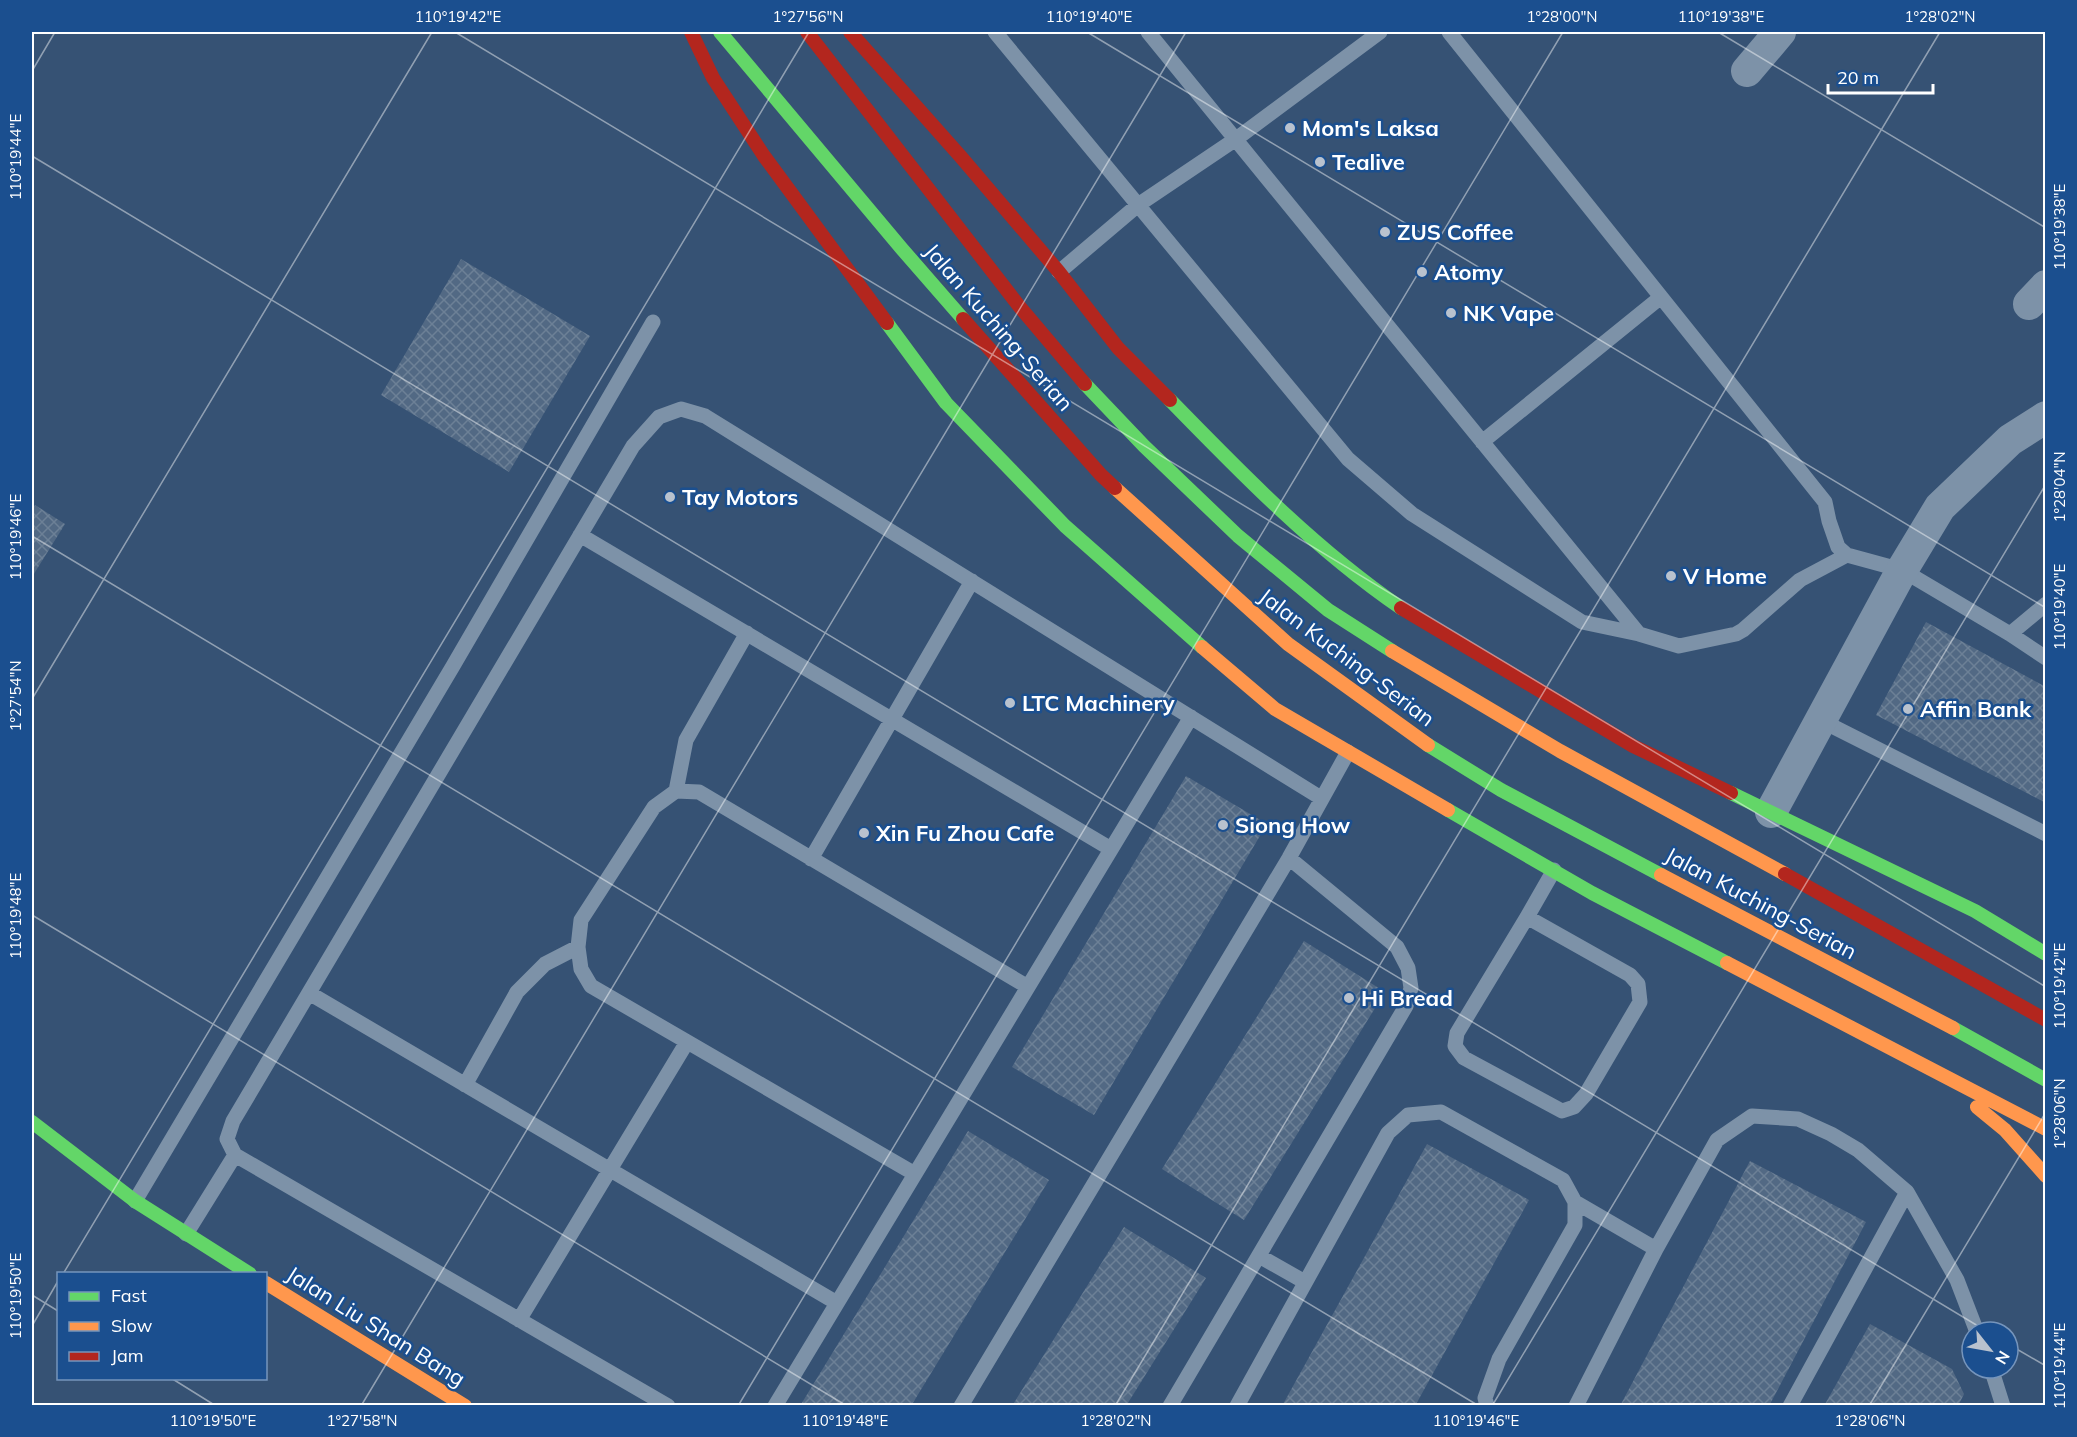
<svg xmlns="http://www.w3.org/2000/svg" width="2077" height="1437" viewBox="0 0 2077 1437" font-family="Mulish,sans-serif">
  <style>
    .building { fill: url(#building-cross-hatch) }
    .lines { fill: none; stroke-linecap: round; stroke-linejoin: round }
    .lane { stroke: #7d92a8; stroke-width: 15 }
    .street { stroke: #7d92a8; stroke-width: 32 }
    .fast { stroke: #63d668; stroke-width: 14 }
    .slow { stroke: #ff974d; stroke-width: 14 }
    .jam { stroke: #b3261e; stroke-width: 14 }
    .ticks { fill: none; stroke: #fff; stroke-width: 1.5; stroke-opacity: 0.45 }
    .poi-dot { fill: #b9c2ce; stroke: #1b4f8f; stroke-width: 2 }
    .labels { text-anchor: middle; stroke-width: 5; stroke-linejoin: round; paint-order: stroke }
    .poi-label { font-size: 22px; font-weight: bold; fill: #fff; stroke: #1b4f8f; text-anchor: start }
    .street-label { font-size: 22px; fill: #fff; stroke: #1b4f8f }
    .neatline { fill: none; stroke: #fff; stroke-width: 2 }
    .ticks-label { font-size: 15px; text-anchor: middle; fill: #fff }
  </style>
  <defs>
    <pattern id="building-cross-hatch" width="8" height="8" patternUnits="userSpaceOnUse" patternTransform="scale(1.5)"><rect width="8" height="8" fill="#526984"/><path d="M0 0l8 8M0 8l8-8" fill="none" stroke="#6c8096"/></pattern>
  </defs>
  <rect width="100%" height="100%" fill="#365274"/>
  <path class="building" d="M461,259L590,336L509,472L381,395Z
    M35,505L65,524L32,577V511Z
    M1926,622L2046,687V803L1876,715Z
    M1186,776L1267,824L1094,1115L1012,1067Z
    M1304,941L1385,992L1244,1220L1162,1169Z
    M968,1131L1049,1180L911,1406H800Z
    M1427,1144L1529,1200L1415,1406H1282Z
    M1750,1161L1866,1222L1769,1406H1620Z
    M1124,1227L1206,1278L1126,1406H1012Z
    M1870,1324L1952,1369L1964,1394L1958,1406H1824Z"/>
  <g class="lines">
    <path class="lane" d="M995,32L1348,459L1412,514L1582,622L1639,634
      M1148,32L1639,634L1679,646L1736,634L1743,630L1800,580L1847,555
      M1449,32L1825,502L1829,521L1838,547L1847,555L1902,570L2010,634L2046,604
      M1059,272L1138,205L1236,139L1380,32
      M1482,442L1661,297
      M580,535L1111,849
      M2010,634L2046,658
      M1820,720L2046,834
      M676,791L686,740L747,633
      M811,859L972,581
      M1527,917L1630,975L1638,984L1640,1002L1586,1094L1574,1107L1562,1111L1464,1058L1455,1046L1457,1033L1527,917L1554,870
      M309,993L837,1303
      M465,1085L517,992L545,964L578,947
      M235,1155L227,1139L233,1121L633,446L659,417L681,409L705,416L1321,798
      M915,1174L591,986L581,969L578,947L581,920L654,807L676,791L699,792L1028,987
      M135,1201L453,666L653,322
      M1575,1202L1656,1249
      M186,1234L235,1155L668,1406
      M1259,1256L1305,1282
      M519,1320L687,1042
      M1991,1368L2003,1406
      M775,1406L1191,717
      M961,1406L1289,858L1348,752
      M1170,1406L1406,1006L1411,988L1408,968L1397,947L1289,858
      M1237,1406L1388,1133L1408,1115L1441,1112L1563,1180L1575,1202V1225L1499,1359L1485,1398L1487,1406
      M1576,1406L1656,1249L1717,1140L1752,1116L1798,1119L1831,1134L1858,1150L1907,1192L1957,1280L1977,1332
      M1790,1406L1907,1192"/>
    <path class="street" d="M1747,71L1780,32
      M2029,304L2046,286
      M1771,812L1902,570L1940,507L2010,440L2046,417"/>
    <path class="fast" d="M720,32L902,249L963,319
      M887,323L946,403L1065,526L1202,647
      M1085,384L1144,446L1238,536L1328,610L1392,651
      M1170,400C1242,474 1315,549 1401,608
      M1428,745L1501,790L1661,875
      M1731,793L1975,911L2046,954
      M1448,810L1592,893L1727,963
      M1953,1028L2046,1080
      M32,1122L135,1201L250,1274"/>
    <path class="slow" d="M1115,488L1288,644L1428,745
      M1202,647L1275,709L1448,810
      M1392,651L1560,751L1785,874
      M1661,875L1953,1028
      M1727,963L2046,1129
      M1977,1107L2005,1130L2046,1176
      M266,1283L465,1406"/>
    <path class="jam" d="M691,32L713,78L764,156L887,323
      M807,32L1019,306L1085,384
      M850,32L961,157L1059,272L1118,348L1170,400
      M963,319L1101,475L1115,488
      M1401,608L1633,746L1731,793
      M1785,874L2046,1020"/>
  </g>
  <path class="ticks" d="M455,32L2046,987M1087,32L2046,608M1718,32L2046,228M32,71L55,32M32,156L1988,1332M32,536L1479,1406M32,699L432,32M32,915L847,1406M63,1274L809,32M32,1295L58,1311M32,1326L58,1281M2008,1344L2046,1366M171,1378L216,1406M361,1406L1186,32M738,1406L1563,32M1115,1406L1940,32M1492,1406L2046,484M1869,1406L2046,1112"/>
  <g class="poi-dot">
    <circle cx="1290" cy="128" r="6"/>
    <circle cx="1320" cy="162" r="6"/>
    <circle cx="1385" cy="232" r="6"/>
    <circle cx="1422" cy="272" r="6"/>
    <circle cx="1451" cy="313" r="6"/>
    <circle cx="670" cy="497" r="6"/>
    <circle cx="1671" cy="576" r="6"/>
    <circle cx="1010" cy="703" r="6"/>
    <circle cx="1908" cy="709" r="6"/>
    <circle cx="1223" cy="825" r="6"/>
    <circle cx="864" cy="833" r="6"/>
    <circle cx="1349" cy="998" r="6"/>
  </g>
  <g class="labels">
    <g class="poi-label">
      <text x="1302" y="136">Mom's Laksa</text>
      <text x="1332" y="170">Tealive</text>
      <text x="1397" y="240">ZUS Coffee</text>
      <text x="1434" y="280">Atomy</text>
      <text x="1463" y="321">NK Vape</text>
      <text x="682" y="505">Tay Motors</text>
      <text x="1683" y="584">V Home</text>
      <text x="1022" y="711">LTC Machinery</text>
      <text x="1920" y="717">Affin Bank</text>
      <text x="1235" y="833">Siong How</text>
      <text x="876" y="841">Xin Fu Zhou Cafe</text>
      <text x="1361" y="1006">Hi Bread</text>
    </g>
    <g class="street-label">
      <text transform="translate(999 327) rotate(49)" y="8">Jalan Kuching-Serian</text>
      <text transform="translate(1347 657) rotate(37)" y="8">Jalan Kuching-Serian</text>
      <text transform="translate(1761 903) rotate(28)" y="8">Jalan Kuching-Serian</text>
      <text transform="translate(376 1326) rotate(32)" y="8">Jalan Liu Shan Bang</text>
    </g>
  </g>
  <rect width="2077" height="1437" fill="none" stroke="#1b4f8f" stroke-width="66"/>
  <rect x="57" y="1272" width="210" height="108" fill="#1b4f8f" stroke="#7695bc" stroke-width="1.5"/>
  <rect x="69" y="1292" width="30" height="9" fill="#63d668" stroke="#7695bc" stroke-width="1.5"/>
  <text x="111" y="1302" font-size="18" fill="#ffffff">Fast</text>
  <rect x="69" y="1322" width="30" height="9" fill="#ff974d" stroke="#7695bc" stroke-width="1.5"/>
  <text x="111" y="1332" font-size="18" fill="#ffffff">Slow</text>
  <rect x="69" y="1352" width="30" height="9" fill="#b3261e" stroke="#7695bc" stroke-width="1.5"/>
  <text x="111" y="1362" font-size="18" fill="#ffffff">Jam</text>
  <g transform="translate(1990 1350) rotate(121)"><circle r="28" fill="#1b4f8f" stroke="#7695bc" stroke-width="1.5"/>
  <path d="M0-4.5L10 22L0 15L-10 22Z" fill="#b9c2ce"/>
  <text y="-9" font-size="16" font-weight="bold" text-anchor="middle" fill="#ffffff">N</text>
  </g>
  <path d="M1828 84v9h105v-9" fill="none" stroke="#ffffff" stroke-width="3"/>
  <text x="1837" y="84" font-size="18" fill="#ffffff" stroke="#1b4f8f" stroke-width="4.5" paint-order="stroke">20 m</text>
  <rect x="33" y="33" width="2011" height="1371" class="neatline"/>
  <g class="ticks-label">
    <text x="458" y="22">110°19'42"E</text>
    <text x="808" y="22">1°27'56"N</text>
    <text x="1089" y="22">110°19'40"E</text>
    <text x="1562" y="22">1°28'00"N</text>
    <text x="1721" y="22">110°19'38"E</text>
    <text x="1940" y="22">1°28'02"N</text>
    <text transform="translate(16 157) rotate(-90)" y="5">110°19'44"E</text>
    <text transform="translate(2060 227) rotate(-90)" y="5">110°19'38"E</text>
    <text transform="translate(2060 487) rotate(-90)" y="5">1°28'04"N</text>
    <text transform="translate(16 537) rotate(-90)" y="5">110°19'46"E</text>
    <text transform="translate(2060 607) rotate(-90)" y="5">110°19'40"E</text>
    <text transform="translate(16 696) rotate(-90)" y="5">1°27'54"N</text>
    <text transform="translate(16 916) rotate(-90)" y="5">110°19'48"E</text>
    <text transform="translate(2060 986) rotate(-90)" y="5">110°19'42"E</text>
    <text transform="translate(2060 1114) rotate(-90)" y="5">1°28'06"N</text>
    <text transform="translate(16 1296) rotate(-90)" y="5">110°19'50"E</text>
    <text transform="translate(2060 1366) rotate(-90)" y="5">110°19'44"E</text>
    <text x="213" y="1426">110°19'50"E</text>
    <text x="362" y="1426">1°27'58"N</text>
    <text x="845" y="1426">110°19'48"E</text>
    <text x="1116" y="1426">1°28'02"N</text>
    <text x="1476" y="1426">110°19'46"E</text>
    <text x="1870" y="1426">1°28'06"N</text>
  </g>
</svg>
